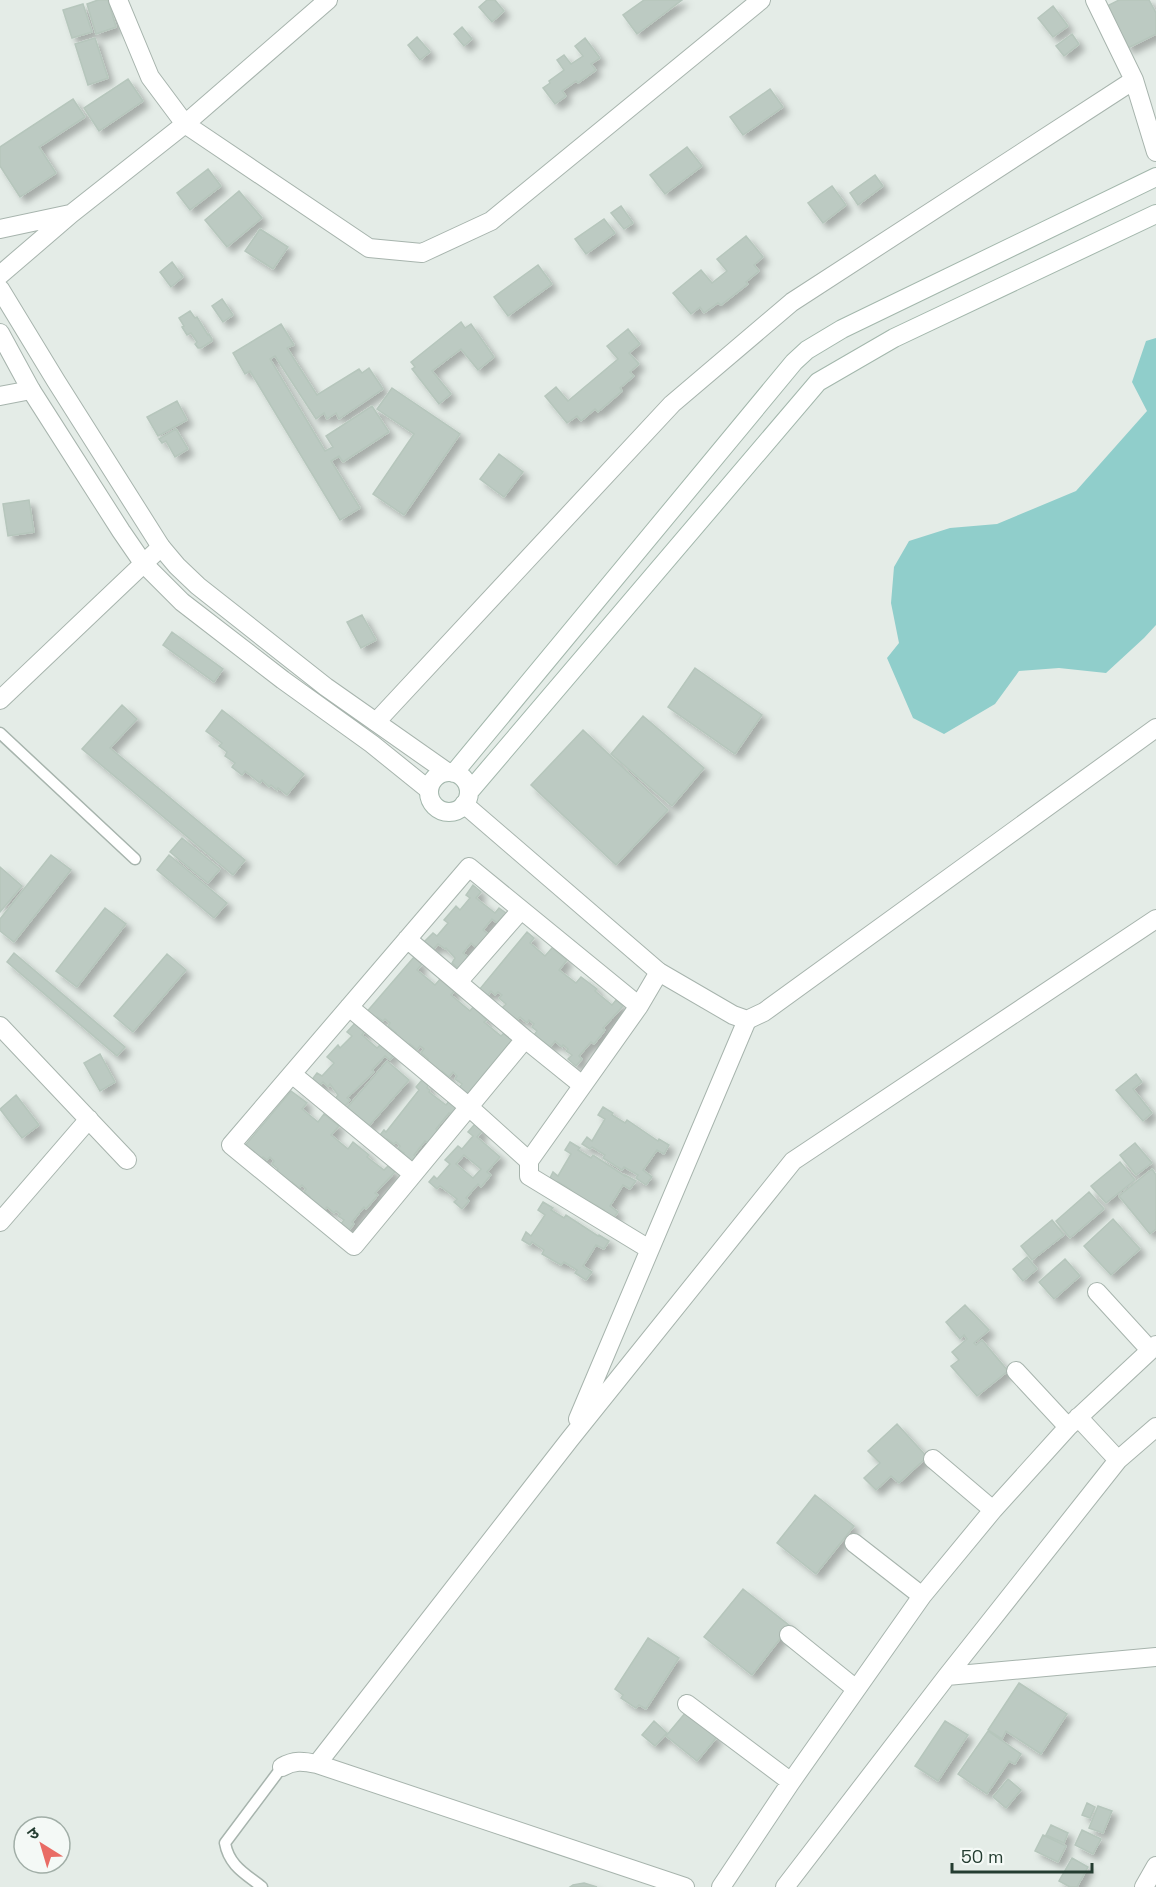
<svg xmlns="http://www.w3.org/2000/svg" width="1156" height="1887" viewBox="0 0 1156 1887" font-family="'Space Grotesk','Noto Sans Devanagari',sans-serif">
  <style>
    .water { fill: #90cecb }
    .building { fill: #bccac2; stroke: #b6c6bc; stroke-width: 1.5; fill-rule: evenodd; filter: url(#shadow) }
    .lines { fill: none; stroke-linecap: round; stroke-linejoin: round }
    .service-casing { stroke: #a7b4ad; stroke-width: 13 }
    .minor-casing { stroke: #a7b4ad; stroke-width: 20 }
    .tertiary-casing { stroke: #a7b4ad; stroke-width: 20 }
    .secondary-casing { stroke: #a3b7ac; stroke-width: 20 }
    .service { stroke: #fff; stroke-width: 10 }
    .minor { stroke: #fff; stroke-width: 18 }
    .tertiary { stroke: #fff; stroke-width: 18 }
    .secondary { stroke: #fff; stroke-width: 18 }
  </style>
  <defs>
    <filter id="shadow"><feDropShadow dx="5.5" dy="5.5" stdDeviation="3" flood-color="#0004"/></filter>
  </defs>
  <rect width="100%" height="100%" fill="#e4ece7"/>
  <path class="water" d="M1156,338V625L1144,638L1106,673L1059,668L1019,671L995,704L944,734L913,718L887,658L899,643L891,603L894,567L909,541L950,528L997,524L1076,491L1147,411L1132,382L1146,341Z"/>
  <path class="building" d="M98,0H108L116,27L96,34L87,4Z
    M487,0H495L504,11L492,22L479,7Z
    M644,0H682L637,34L623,15Z
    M1119,0H1149L1156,13V34L1128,48L1107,6Z
    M83,4L92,32L72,38L63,10Z
    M1053,6L1068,26L1053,37L1038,18Z
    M462,27L472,39L464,46L454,34Z
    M1072,34L1079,44L1064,56L1056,46Z
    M417,37L430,52L420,60L408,45Z
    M95,38L108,78L88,85L75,44Z
    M585,38L600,58L591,64L596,70L578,83L576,81L562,91L566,96L555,104L543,88L550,83L549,81L564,70L557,60L564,55L571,64L583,56L575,46Z
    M128,79L143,101L99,131L84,108Z
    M770,89L783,107L743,135L730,117Z
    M73,99L85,117L39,147L56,173L20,197L0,166V147Z
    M687,147L702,166L665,194L650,175Z
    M208,169L221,186L190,210L177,193Z
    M875,175L883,186L858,205L850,193Z
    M832,186L846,205L823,223L808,203Z
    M239,191L262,218L227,247L205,220Z
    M621,206L633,223L624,229L611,213Z
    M604,219L615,233L586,254L575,239Z
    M260,229L288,247L273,269L245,251Z
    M746,236L763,257L754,265L759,271L746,282L748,284L721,305L718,303L704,313L700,307L691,314L673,293L701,270L712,283L727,271L717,259Z
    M172,262L183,277L171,287L160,272Z
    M538,265L552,284L508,316L494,297Z
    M222,299L233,315L223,322L212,306Z
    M190,311L195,318L197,317L208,335L209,334L212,339V341L201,348H198L195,344L197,342L191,333L187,335L182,327L184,326L179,318Z
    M461,322L465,328L471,324L494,357L478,370L461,349L432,371L451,394L439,404L412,369L415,367L411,362Z
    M281,324L294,345L287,348L317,395L359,369L362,373L369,368L383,389L339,419L336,413L327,419L324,413L316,419L275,356L270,359L325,451L333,447L326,436L372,406L389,432L343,462L339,456L331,461L360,508L340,520L250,371L245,374L233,353Z
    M628,329L640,344L629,353L639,364L630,372L634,376L620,388L622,391L598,412L595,409L581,421L577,416L567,423L545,396L556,387L568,401L618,359L607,346Z
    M392,388L460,434L404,515L373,494L414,434L377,409Z
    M177,401L187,420L158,436L147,417Z
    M176,429L188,449L175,457L166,441L162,443L159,439Z
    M499,454L523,472L504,497L480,479Z
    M29,500L34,532L8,536L3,504Z
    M362,615L376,640L361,648L347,622Z
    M172,632L223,669L214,682L163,645Z
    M695,668L762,715L735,754L668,707Z
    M122,705L137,719L110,748L245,860L233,875L82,749Z
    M222,710L304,774L287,795L278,788L277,790L271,785L269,787L262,780L260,783L245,771L242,775L232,767L235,763L225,756L227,752L219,746L222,743L206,731Z
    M643,716L704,768L672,806L611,754Z
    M583,730L668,810L616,865L531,785Z
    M182,838L220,869L208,883L170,852Z
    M51,855L71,870L14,942L0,931V919Z
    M169,855L227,903L214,918L157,870Z
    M0,867L22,886L0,912Z
    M473,885L481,892L476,898L495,913L499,908L506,913L497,923L492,919L483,930L488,934L477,948L471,943L463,953L469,958L459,969L452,963L455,958L446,948L445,949L438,944L433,950L424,942L433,933L437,936L448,923L444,920L456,906L460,910L470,898L466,895Z
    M105,908L126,924L77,987L56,971Z
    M527,932L534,938L530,943L545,956L552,948L567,960L559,970L576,983L581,977L597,989L595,991L612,1005L616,1000L623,1006L603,1028L605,1030L594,1044L591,1042L579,1056L582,1059L576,1066L568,1059L572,1055L566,1051L568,1049L563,1045L562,1047L555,1041L550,1047L534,1035L537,1031L532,1027L534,1024L529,1020L527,1023L520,1017L517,1020L502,1008L506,1004L499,998L502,995L498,992L495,995L491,991L487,996L479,990Z
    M14,953L125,1047L117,1056L7,962Z
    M167,954L186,970L133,1032L114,1016Z
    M414,957L422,964L417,970L435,985L441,978L455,990L451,995L470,1011L473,1007L487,1020L484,1022L501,1036L504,1033L512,1040L467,1095L459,1088L462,1084L455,1079L457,1076L453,1072L449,1077L442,1071L440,1074L426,1062L428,1059L421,1053L424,1049L420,1046L417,1050L410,1044L407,1047L394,1036L396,1033L388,1026L390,1023L385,1019L383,1021L377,1017L374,1021L365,1014Z
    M356,1022L365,1031L362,1035L377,1048L381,1044L395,1054L390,1060L385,1056L372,1070L374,1072L347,1098L350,1100L344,1107L335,1099L338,1095L330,1084L328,1087L323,1082L318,1087L311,1081L317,1073L322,1076L334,1063L327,1057L338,1045L340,1048L352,1036L347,1032Z
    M100,1054L115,1082L100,1091L84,1063Z
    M387,1061L409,1080L368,1127L346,1109Z
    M1136,1074L1142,1082L1133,1089L1152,1113L1143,1121L1116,1090Z
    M422,1080L428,1085L427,1088L430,1090L429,1092L446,1105L449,1101L457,1107L451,1114L449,1113L436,1129L438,1131L428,1143L425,1141L414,1155L416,1156L410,1164L401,1157L404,1153L398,1149L400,1146L396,1142L394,1144L387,1139L383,1144L377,1139L384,1130L386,1132L419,1090L416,1087Z
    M291,1091L307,1103L302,1109L318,1122L324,1114L339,1126L331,1135L348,1149L353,1142L369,1155L367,1157L384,1170L388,1166L395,1172L375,1193L378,1195L366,1209L364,1207L352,1222L354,1224L348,1231L340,1225L344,1220L338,1216L340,1214L336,1211L334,1213L327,1207L322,1213L307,1200L310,1197L304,1192L306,1189L302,1185L299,1188L292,1182L290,1185L275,1173L278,1169L272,1164L274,1161L270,1157L267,1160L263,1157L259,1162L243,1148Z
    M16,1095L39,1125L22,1138L0,1109Z
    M603,1107L613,1113L612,1115L625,1123L627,1120L658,1141L659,1139L669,1145L664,1154L657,1150L643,1170L652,1177L646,1185L636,1178L638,1175L624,1167L622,1170L603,1158L605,1155L592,1147L590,1149L582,1144L587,1137L592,1141L605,1119L598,1115Z
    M475,1124L483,1130L477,1137L500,1157L487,1172L491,1175L481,1187L478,1184L466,1198L469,1201L462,1209L454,1202L457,1199L440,1186L437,1189L429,1182L434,1176L437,1179L450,1164L445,1160L458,1146L462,1149L473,1136L468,1132ZM464,1155L481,1169L473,1178L456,1164Z
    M570,1142L580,1148L578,1150L591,1158L593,1155L625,1176V1175L636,1181L630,1189L623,1185L610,1206L618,1212L612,1220L602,1213L604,1210L590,1202L588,1205L569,1193L571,1190L558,1182L557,1185L549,1180L553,1172L558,1176L571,1154L565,1150Z
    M1135,1143L1152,1163L1136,1175L1120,1155Z
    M1120,1162L1135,1180L1106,1203L1091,1186Z
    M1152,1169L1156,1175V1229L1150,1234L1119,1196Z
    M1089,1192L1104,1209L1070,1238L1056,1221Z
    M543,1202L553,1208L551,1210L564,1218L566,1215L598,1236L599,1235L609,1241L604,1249L596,1245L583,1266L592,1272L586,1280L575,1273L577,1270L564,1262L561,1265L542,1254L544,1250L532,1242L530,1245L522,1240L526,1232L531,1236L545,1215L538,1210Z
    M1113,1219L1140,1249L1111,1275L1084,1246Z
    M1052,1220L1064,1235L1032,1260L1021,1246Z
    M1027,1257L1037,1269L1023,1281L1013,1269Z
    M1065,1259L1080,1276L1054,1299L1039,1282Z
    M965,1305L989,1330L974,1343L976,1345L982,1340L1008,1371L977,1396L951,1366L959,1360L952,1352L967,1339L964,1335L960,1339L946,1322Z
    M897,1424L927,1457L899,1483L891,1476L876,1490L864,1478L880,1463L868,1451Z
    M815,1495L854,1526L816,1574L777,1543Z
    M743,1589L790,1626L752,1675L704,1637Z
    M648,1638L679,1658L646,1709L639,1705L636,1708L621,1698L623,1695L615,1689Z
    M1019,1683L1067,1714L1041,1754L1006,1731L1002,1739L988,1730Z
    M686,1712L717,1737L697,1761L666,1736Z
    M654,1721L667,1733L655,1746L642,1735Z
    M945,1721L968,1735L938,1781L915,1766Z
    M988,1731L1021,1754L1015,1764L1009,1761L987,1794L958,1774Z
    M1008,1779L1021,1790L1006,1808L993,1797Z
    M1087,1803L1095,1807L1090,1818L1082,1815Z
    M1098,1806L1112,1811L1103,1833L1089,1828Z
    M1051,1825L1068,1833L1064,1843L1046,1835Z
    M1082,1830L1101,1839L1093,1854L1075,1845Z
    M1043,1835L1066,1846L1058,1862L1035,1851Z
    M1072,1858L1088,1867L1077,1887H1070L1059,1881Z
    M584,1883L597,1887H570L573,1885Z"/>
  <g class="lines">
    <defs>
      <path id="service" d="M0,733L135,859
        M262,1887C246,1874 229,1866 225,1843L282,1767"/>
      <path id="minor" d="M118,0L150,77L185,124L369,248L422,253L491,221L761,0
        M1095,0L1134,80L1156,152
        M0,229L70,214
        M0,275L71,214L185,124L328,0
        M0,396L31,390
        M0,700L161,547
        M376,722L672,404L792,302L1134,80
        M407,939L525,1039L582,1085
        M458,982L521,910
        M349,1007L469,1107L529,1161
        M0,1026L127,1160
        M525,1039L354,1246L231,1145L469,867L639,1006
        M292,1074L413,1174
        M0,1222L89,1119
        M649,1249L529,1176V1161L639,1006L659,972
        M1097,1292L1150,1350
        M1016,1371L1068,1427
        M1078,1417L1118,1460
        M578,1419L747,1020
        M933,1459L993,1510
        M854,1543L922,1596
        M789,1635L856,1689
        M947,1676L1156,1657
        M687,1704L791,1782
        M317,1764L570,1439L793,1161L1156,919
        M282,1767C294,1760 303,1761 317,1764L685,1887
        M721,1887L791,1782L922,1596L993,1510L1068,1427L1156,1345
        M785,1887L947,1676L1118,1460L1156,1427
        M1144,1887L1156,1866"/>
      <path id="tertiary" d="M0,289L56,381L161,547L177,566L198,586L326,687L447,772
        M0,333L31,390L121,531L143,563L182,602L283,680L372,744L429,790
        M464,804L659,972L733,1015L747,1020L764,1012L1156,728"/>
      <path id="secondary" d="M429 792a20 20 0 1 1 40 0a20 20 0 1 1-40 0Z
        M454,773L794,362L807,350L842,329L1156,177
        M469,792L818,382L894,338L1156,214"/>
    </defs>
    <use href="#service" class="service-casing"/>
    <use href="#minor" class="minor-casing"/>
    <use href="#tertiary" class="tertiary-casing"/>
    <use href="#secondary" class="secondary-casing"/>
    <use href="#service" class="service"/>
    <use href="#minor" class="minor"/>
    <use href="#tertiary" class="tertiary"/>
    <use href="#secondary" class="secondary"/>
  </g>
  <g transform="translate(42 1845) rotate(323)"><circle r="28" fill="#f4f9f6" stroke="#a1aea7" stroke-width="1.5"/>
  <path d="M0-4.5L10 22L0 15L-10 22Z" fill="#e96c65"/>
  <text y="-9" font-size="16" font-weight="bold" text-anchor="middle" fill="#243d31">उ</text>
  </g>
  <path d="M952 1863v9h140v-9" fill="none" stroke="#243d31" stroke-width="3"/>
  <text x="961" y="1863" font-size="18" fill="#243d31" stroke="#f4f9f6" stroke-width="4.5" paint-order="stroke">50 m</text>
</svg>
